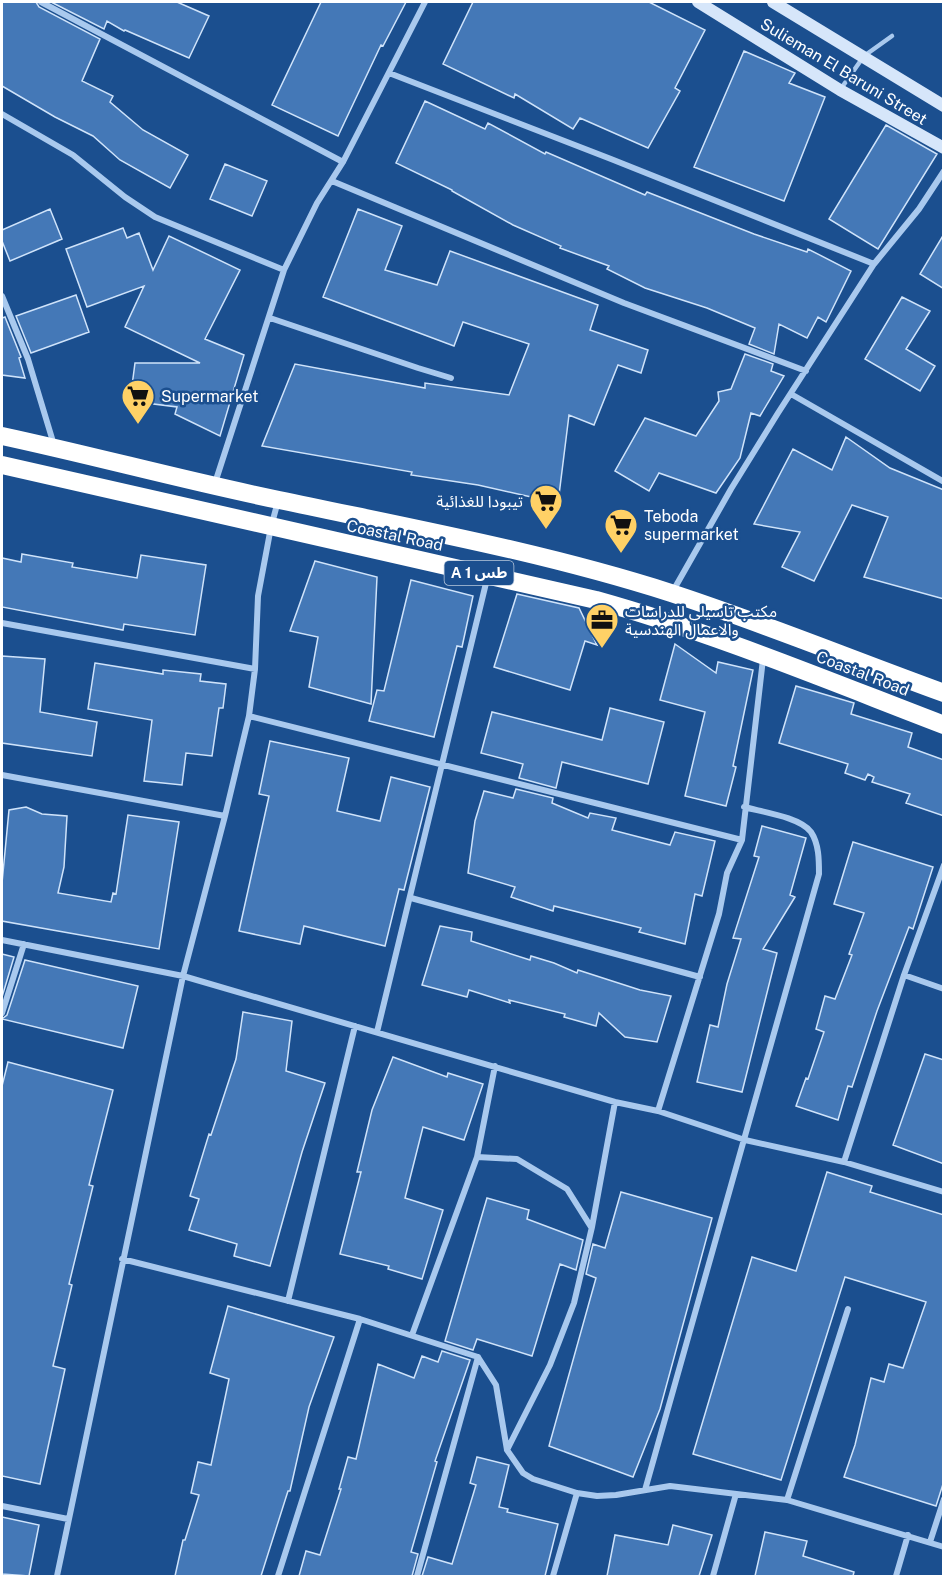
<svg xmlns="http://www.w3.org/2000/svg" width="945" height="1578" viewBox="0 0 945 1578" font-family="'Public Sans','Noto Sans Arabic',sans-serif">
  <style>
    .building { fill: #4478b7; stroke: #cfe3fa; stroke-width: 1.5 }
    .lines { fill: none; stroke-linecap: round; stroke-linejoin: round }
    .lane { stroke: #a9c9ee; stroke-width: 4.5 }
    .street { stroke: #a9c9ee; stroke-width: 6 }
    .secondary { stroke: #d6e6fa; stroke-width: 12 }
    .highway { stroke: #fff; stroke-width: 18 }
    .labels { text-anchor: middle; stroke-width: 5; stroke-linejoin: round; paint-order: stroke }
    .shield { fill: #1b4f8f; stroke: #bbcadd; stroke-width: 1.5 }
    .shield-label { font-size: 15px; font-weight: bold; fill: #fff }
    .street-label { font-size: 16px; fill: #fff; stroke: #1b4f8f }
    .poi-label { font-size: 16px; fill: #fff; stroke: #1b4f8f; text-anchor: start }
  </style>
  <rect width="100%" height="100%" fill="#1b4f8f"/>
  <path class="building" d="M2,2H36L39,7L100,39L82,81L113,96L110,102L143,130L188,155L170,188L120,160L93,136L55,117L2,86Z
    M51,2H177L209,16L189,58L125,30L124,31L107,21L104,29Z
    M321,2H406L383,46L381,45L338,136L272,105Z
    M473,2H649L705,30L675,88L680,91L648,148L580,118L573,129L515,94L514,98L443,64Z
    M744,51L795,73L789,83L825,97L784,201L694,167Z
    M425,101L485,129L488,123L545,154L546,152L645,195L647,192L754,234L807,252L808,249L851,271L826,322L818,317L807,338L779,324L774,354L749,344L755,328L707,308L645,288L607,269L609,266L560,248L561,246L513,225L452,191V190L396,163Z
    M886,125L937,154L878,249L829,219Z
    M225,164L267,181L252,216L210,199Z
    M50,209L62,239L10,261L2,241V230Z
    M358,209L402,226L385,270L437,285L450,251L598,305L590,330L648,350L641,373L618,365L594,425L569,415L558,503L478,485L411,475L412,472L262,446L295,364L425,388V383L509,395L529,344L463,322L454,346L323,297Z
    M123,228L127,238L139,233L153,270L169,236L240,270L205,339L244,355L220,436L175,414L177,407L130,401L135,363H200L125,327L144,286L87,307L66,249Z
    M944,234V289L920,274Z
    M76,295L89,332L31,353L16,316Z
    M902,297L930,311L906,349L935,366L920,391L865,359Z
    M5,317L21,357L19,358L25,378L2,375V318Z
    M745,354L773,364L771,371L784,376L760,416L751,413L740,458L716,493L659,473L649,491L615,471L645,418L696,436L719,401L718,392L731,389Z
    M846,437L890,468L944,490V599L864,577L888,517L852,505L814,581L782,567L800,532L754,524L793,449L832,470Z
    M22,554L73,563L72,567L137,578L141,555L206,565L195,635L124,624L123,630L2,607V558L21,562Z
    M315,561L377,577L371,704L309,687L318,637L290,631Z
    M411,580L473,596L462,647L457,646L434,737L369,721L377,690L384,691Z
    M517,594L579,608L597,645L585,641L570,690L494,667Z
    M675,644L716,673L718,662L753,670L733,766L736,767L726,806L685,796L705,712L660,700Z
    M2,656L45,659L40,712L97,722L92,756L2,743Z
    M95,663L163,674V670L201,674L200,681L226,684L223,708H219L212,756L186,753L182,785L144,781L152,720L88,709Z
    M796,686L854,703L851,714L912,733L908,747L944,760V816L906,803L910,794L872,782L874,777L868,774L865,780L845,773L848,764L779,743Z
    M610,708L664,722L648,784L562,762L556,788L519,778L523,764L481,753L492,712L602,740Z
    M270,741L349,758L337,811L380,821L391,777L430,787L404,890L399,889L385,946L304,926L300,944L239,931L269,796L259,794Z
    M516,789L553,798L552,803L588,818L590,813L616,818L612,830L670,845L675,832L715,841L702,896L695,894L685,944L639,932L641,928L554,906L553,911L511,897L515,887L468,873L475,821L484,791L513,798Z
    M26,807L42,814L67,816L64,867L58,893L111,902L113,893L116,894L128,815L179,822L159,949L2,921V883L9,810Z
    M762,826L806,838L790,895L795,897L763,949L777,953L742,1092L697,1082L710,1025L718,1027L727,984L741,939L733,938L759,857L754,856Z
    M853,842L933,867L913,929L909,927L877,1011L852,1087L848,1086L838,1120L796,1106L806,1078L808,1079L824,1032L816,1029L825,996L835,999L852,955L849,954L864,913L834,904Z
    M440,926L472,932L471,941L530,960L531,956L554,963L577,973L578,970L640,990L671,996L657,1042L625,1037L599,1013L596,1026L564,1017L565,1014L509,1000L510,1003L469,990L467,997L422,985Z
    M2,954L14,957L2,997Z
    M25,960L138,986L123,1048L2,1019L7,1015Z
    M243,1012L292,1021L286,1071L325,1083L302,1152L270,1266L234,1256L237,1244L189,1230L199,1199L190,1196L209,1134L211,1135L236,1059Z
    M925,1054L944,1060V1164L893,1145Z
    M393,1057L447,1077L448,1073L483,1084L464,1140L423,1127L405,1198L443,1210L422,1279L388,1269L389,1266L340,1254L361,1172H357L372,1110Z
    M8,1062L113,1090L89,1185L93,1186L69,1284L72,1285L53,1366L65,1369L40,1484L2,1476V1086Z
    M827,1172L872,1186L870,1192L944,1215V1481L936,1506L844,1477L855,1445L871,1378L884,1382L889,1364L903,1368L926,1302L845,1277L781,1480L693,1454L752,1257L796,1271Z
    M621,1192L712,1218L660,1409L633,1477L549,1446L596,1278L586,1274L593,1244L605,1248Z
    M487,1198L529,1210L527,1219L583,1240L576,1270L560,1264L532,1356L477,1339L473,1350L445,1341Z
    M228,1306L334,1337L309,1407L290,1491H288L261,1576H175L183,1540H185L199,1495L191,1493L198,1462L211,1465L229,1379L210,1373Z
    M442,1351L470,1360L435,1461L437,1462L411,1552L418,1554L412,1576H299L306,1551L320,1555L341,1489H339L348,1457L356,1459L378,1364L414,1378L422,1356L438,1362Z
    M477,1457L509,1465L499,1507L508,1509L507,1512L558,1524L545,1576H422L428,1557L452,1564L476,1485L470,1483Z
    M2,1517L39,1525L29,1576L2,1574Z
    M673,1525L712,1535L699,1576H607L615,1535L668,1545Z
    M765,1532L807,1541L803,1556L854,1572L853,1576H755Z"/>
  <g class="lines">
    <path class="lane" d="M840,90L864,56L892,36"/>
    <path class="street" d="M41,2L343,162
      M389,73L611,159L874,264
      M2,114L73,155L125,197L155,217L284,270
      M332,181L624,303L806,371
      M2,296L28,359L54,445
      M270,318L418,368L451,378
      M791,394L944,482
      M215,483L284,270L317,203L343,162L425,2
      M673,591L731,489L778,413L874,264L919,209L944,171
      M2,623L255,669
      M249,716L742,840
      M2,775L225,816
      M411,898L700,977
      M2,940L183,976L615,1102L658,1111L745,1140L844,1162L944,1192
      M904,975L944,989
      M2,1013L24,944
      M377,1032L487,579
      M658,1111L719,914L727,873L742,840L763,659
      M477,1157L517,1159L567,1189L591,1227
      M844,1162L904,975L944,865
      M122,1259L360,1319L478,1357L496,1385L507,1450L523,1473L533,1479L577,1493L597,1496L616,1495L670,1486L787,1500L944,1547
      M288,1301L355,1026
      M412,1335L477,1157L495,1066
      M507,1450L550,1365L574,1303L592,1227L615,1102
      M645,1490L819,874C819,860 819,844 811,832C800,817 762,812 744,807
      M787,1500L848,1309
      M2,1506L68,1519
      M930,1542L944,1499
      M57,1576L183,976L225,816L249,716L255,669L258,596L271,527L278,501
      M278,1576L360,1319
      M417,1576L478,1357
      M553,1576L577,1493
      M713,1576L736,1494
      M896,1576L908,1535"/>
    <path class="secondary" d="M698,2L840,90L944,148
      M773,2L944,106"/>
    <path class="highway" d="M2,436C95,456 186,481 279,500C411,528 543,552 671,593C763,623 853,660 944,693
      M2,465L596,600C714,633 829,681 944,725"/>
  </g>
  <defs>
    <symbol id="supermarket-pin" viewBox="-11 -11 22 30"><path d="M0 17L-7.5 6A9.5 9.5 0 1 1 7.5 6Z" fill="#ffd166" stroke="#1b4f8f"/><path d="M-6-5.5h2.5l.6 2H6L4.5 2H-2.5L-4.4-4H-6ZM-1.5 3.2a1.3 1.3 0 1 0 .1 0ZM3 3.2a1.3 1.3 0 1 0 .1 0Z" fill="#111"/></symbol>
    <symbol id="office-pin" viewBox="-11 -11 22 30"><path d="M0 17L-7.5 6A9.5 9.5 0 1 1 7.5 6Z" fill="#ffd166" stroke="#1b4f8f"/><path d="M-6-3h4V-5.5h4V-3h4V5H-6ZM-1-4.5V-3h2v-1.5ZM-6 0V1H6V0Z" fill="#111"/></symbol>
  </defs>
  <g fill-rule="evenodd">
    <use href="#supermarket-pin" x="119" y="377" width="38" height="52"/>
    <use href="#supermarket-pin" x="527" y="482" width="38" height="52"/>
    <use href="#supermarket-pin" x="602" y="506" width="38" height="52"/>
    <use href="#office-pin" x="583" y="601" width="38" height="52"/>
  </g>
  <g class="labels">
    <rect class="shield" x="444.5" y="561" width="69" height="24" rx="4.5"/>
    <g class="shield-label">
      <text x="479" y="578">A 1 طس</text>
    </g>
    <g class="street-label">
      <text transform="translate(844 71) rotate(31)" y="6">Sulieman El Baruni Street</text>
      <text transform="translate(395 535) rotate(12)" y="6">Coastal Road</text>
      <text transform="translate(863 673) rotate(21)" y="6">Coastal Road</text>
    </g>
    <g class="poi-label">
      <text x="161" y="402">Supermarket</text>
      <text x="523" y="507" text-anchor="end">تيبودا للغذائية</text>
      <text x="644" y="522">Teboda<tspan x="644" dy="18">supermarket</tspan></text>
      <text x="625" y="617">مكتب تاسيلي للدراسات<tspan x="625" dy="18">والاعمال الهندسية</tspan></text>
    </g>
  </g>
  <rect width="945" height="1578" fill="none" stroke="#ffffff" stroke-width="6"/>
</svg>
